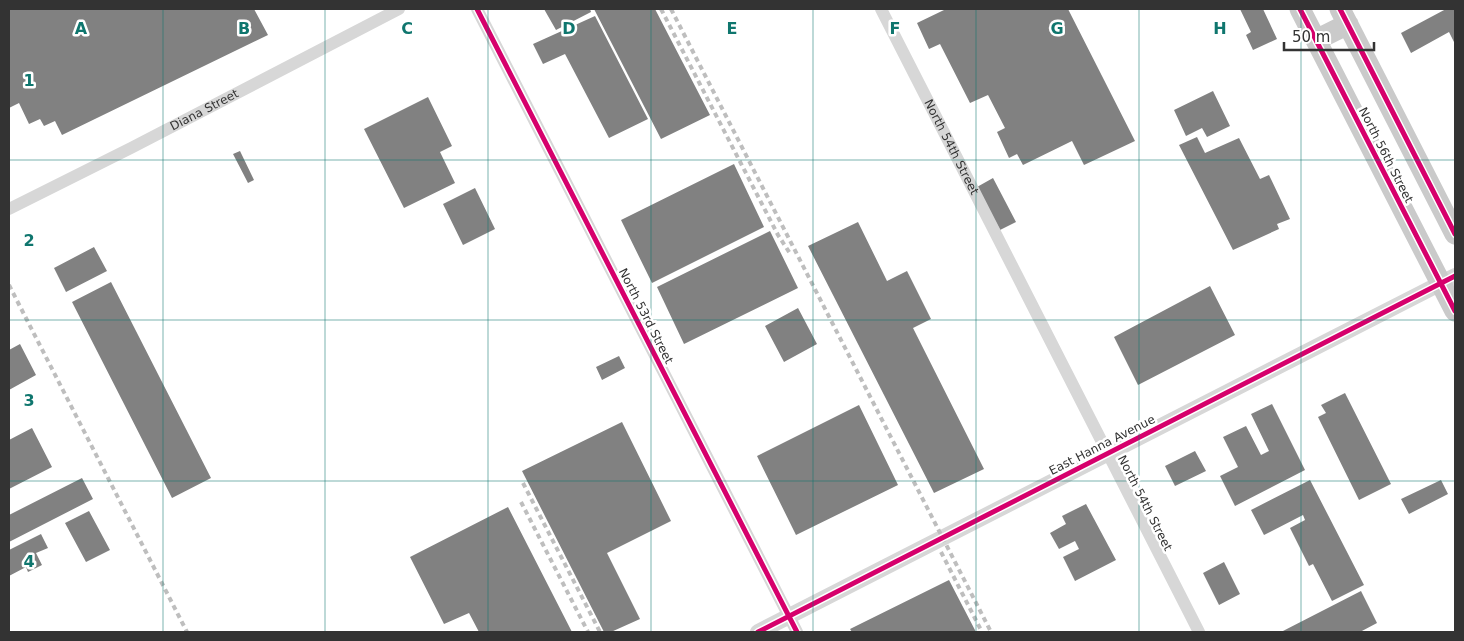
<svg xmlns="http://www.w3.org/2000/svg" width="1464" height="641" viewBox="0 0 1464 641" font-family="'DejaVu Sans',sans-serif">
  <style>
    .building { fill: #818181 }
    .lines { fill: none; stroke-linecap: round; stroke-linejoin: round }
    .minor { stroke: #d7d7d7; stroke-width: 12 }
    .tertiary { stroke: #d7d7d7; stroke-width: 16 }
    .primary { stroke: #cacaca; stroke-width: 21 }
    .rail { stroke: #bebebe; stroke-width: 4; stroke-dasharray: 5 4; stroke-linecap: butt }
    .cycleway-casing { stroke: #fff; stroke-width: 8 }
    .cycleway { stroke: #d6006c; stroke-width: 5 }
    .grid { fill: none; stroke: #0f766e; stroke-width: 1; stroke-opacity: 0.55 }
    .labels { text-anchor: middle; stroke-width: 5; stroke-linejoin: round; paint-order: stroke }
    .street-label { font-size: 12px; fill: #333; stroke: #fff }
    .grid-label { font-size: 16px; text-anchor: middle; font-weight: bold; fill: #0f766e; stroke: #fff; stroke-width: 5; stroke-linejoin: round; paint-order: stroke }
  </style>
  <rect width="100%" height="100%" fill="#fff"/>
  <path class="building" d="M9,9H254L268,35L62,135L55,121L44,126L40,119L29,124L19,103L9,108Z
    M544,9H590L591,12L556,30Z
    M594,9H655L710,115L661,139Z
    M943,9H1068L1135,141L1084,165L1072,141L1023,165L1017,154L1009,158L997,132L1005,128L988,95L970,103L940,44L929,49L917,23L944,10Z
    M1240,9H1263L1277,39L1253,50L1246,35L1251,32Z
    M1446,9H1455V44L1449,32L1411,53L1401,33Z
    M595,16L648,119L609,138L565,54L543,64L533,44Z
    M1213,91L1230,126L1207,137L1202,128L1186,136L1174,110Z
    M428,97L452,146L440,152L455,183L404,208L364,129Z
    M1197,137L1205,153L1239,138L1260,179L1269,175L1290,219L1277,224L1279,229L1233,250L1179,145Z
    M240,151L254,180L248,183L233,154Z
    M734,164L764,227L652,283L621,220Z
    M993,178L1016,222L1000,230L977,187Z
    M475,188L495,229L463,245L443,204Z
    M858,222L887,281L907,271L931,319L913,328L984,469L934,493L808,246Z
    M770,231L798,288L684,344L657,287Z
    M94,247L107,271L66,292L54,268Z
    M111,282L211,478L172,498L72,302Z
    M1210,286L1235,335L1138,385L1114,337Z
    M798,308L817,344L784,362L765,326Z
    M20,344L36,375L9,390V350Z
    M619,356L625,368L602,380L596,367Z
    M1345,393L1391,484L1359,500L1318,417L1326,413L1321,405Z
    M1272,404L1305,470L1235,506L1220,476L1238,467L1223,437L1246,426L1261,455L1269,451L1251,414Z
    M859,405L898,485L796,535L757,456Z
    M622,422L671,521L607,553L640,619L611,632H604L522,471Z
    M32,428L52,467L9,489V440Z
    M1195,451L1206,471L1175,486L1165,466Z
    M82,478L93,499L9,542V515Z
    M1310,480L1364,585L1332,601L1313,564L1309,566L1290,528L1305,520L1303,515L1264,535L1251,510Z
    M1441,480L1448,494L1409,514L1401,499Z
    M1086,504L1116,560L1075,581L1063,557L1079,549L1075,541L1059,549L1050,533L1066,524L1062,516Z
    M508,507L572,632H479L469,613L444,624L410,557Z
    M89,511L110,550L86,562L65,523Z
    M41,534L48,548L36,553L42,565L28,572L26,567L9,576V550Z
    M1224,562L1240,594L1219,605L1203,573Z
    M949,580L976,632H852L850,629Z
    M1361,591L1377,623L1360,632H1281Z"/>
  <g class="lines">
    <g class="minor">
      <path d="M477,9L797,632"/>
      <path id="s1" d="M881,9L1199,632"/>
      <path id="s2" d="M9,209L131,148L399,9"/>
    </g>
    <path class="tertiary" d="M758,632L1455,276"/>
    <path class="primary" d="M1300,9L1455,311
      M1340,9L1455,234
      M1316,40L1348,24"/>
    <path class="rail" d="M661,9L778,235L791,255
      M671,9L991,632
      M9,285L187,632
      M523,483L600,632
      M521,502L588,632
      M941,552L982,632"/>
    <defs>
      <path id="cycleway" d="M477,9L797,632
        M1300,9L1455,311
        M1340,9L1455,234
        M758,632L1455,276"/>
    </defs>
    <use href="#cycleway" class="cycleway-casing"/>
    <use href="#cycleway" class="cycleway"/>
  </g>
  <path class="grid" d="M163,9V632M325,9V632M488,9V632M651,9V632M813,9V632M976,9V632M1139,9V632M1301,9V632M9,160H1455M9,320H1455M9,481H1455"/>
  <g class="labels">
    <g class="street-label">
      <text dy="4" stroke="none"><textPath href="#s2" startOffset="219">Diana Street</textPath></text>
      <text dy="4" stroke="none"><textPath href="#s1" startOffset="155">North 54th Street</textPath></text>
      <text transform="translate(1386 155) rotate(63)" y="4">North 56th Street</text>
      <text transform="translate(646 316) rotate(63)" y="4">North 53rd Street</text>
      <text transform="translate(1102 445) rotate(-27)" y="4">East Hanna Avenue</text>
      <text transform="translate(1145 503) rotate(63)" y="4">North 54th Street</text>
    </g>
  </g>
  <g class="grid-label">
    <text x="81" y="34">A</text>
    <text x="244" y="34">B</text>
    <text x="407" y="34">C</text>
    <text x="569" y="34">D</text>
    <text x="732" y="34">E</text>
    <text x="895" y="34">F</text>
    <text x="1057" y="34">G</text>
    <text x="1220" y="34">H</text>
    <text x="29" y="86">1</text>
    <text x="29" y="246">2</text>
    <text x="29" y="406">3</text>
    <text x="29" y="567">4</text>
  </g>
  <rect width="1464" height="641" fill="none" stroke="#333333" stroke-width="20"/>
  <path d="M1284 42v8h90v-8" fill="none" stroke="#333333" stroke-width="2.5"/>
  <text x="1292" y="42" font-size="15" fill="#333333" stroke="#ffffff" stroke-width="4" paint-order="stroke">50 m</text>
</svg>
